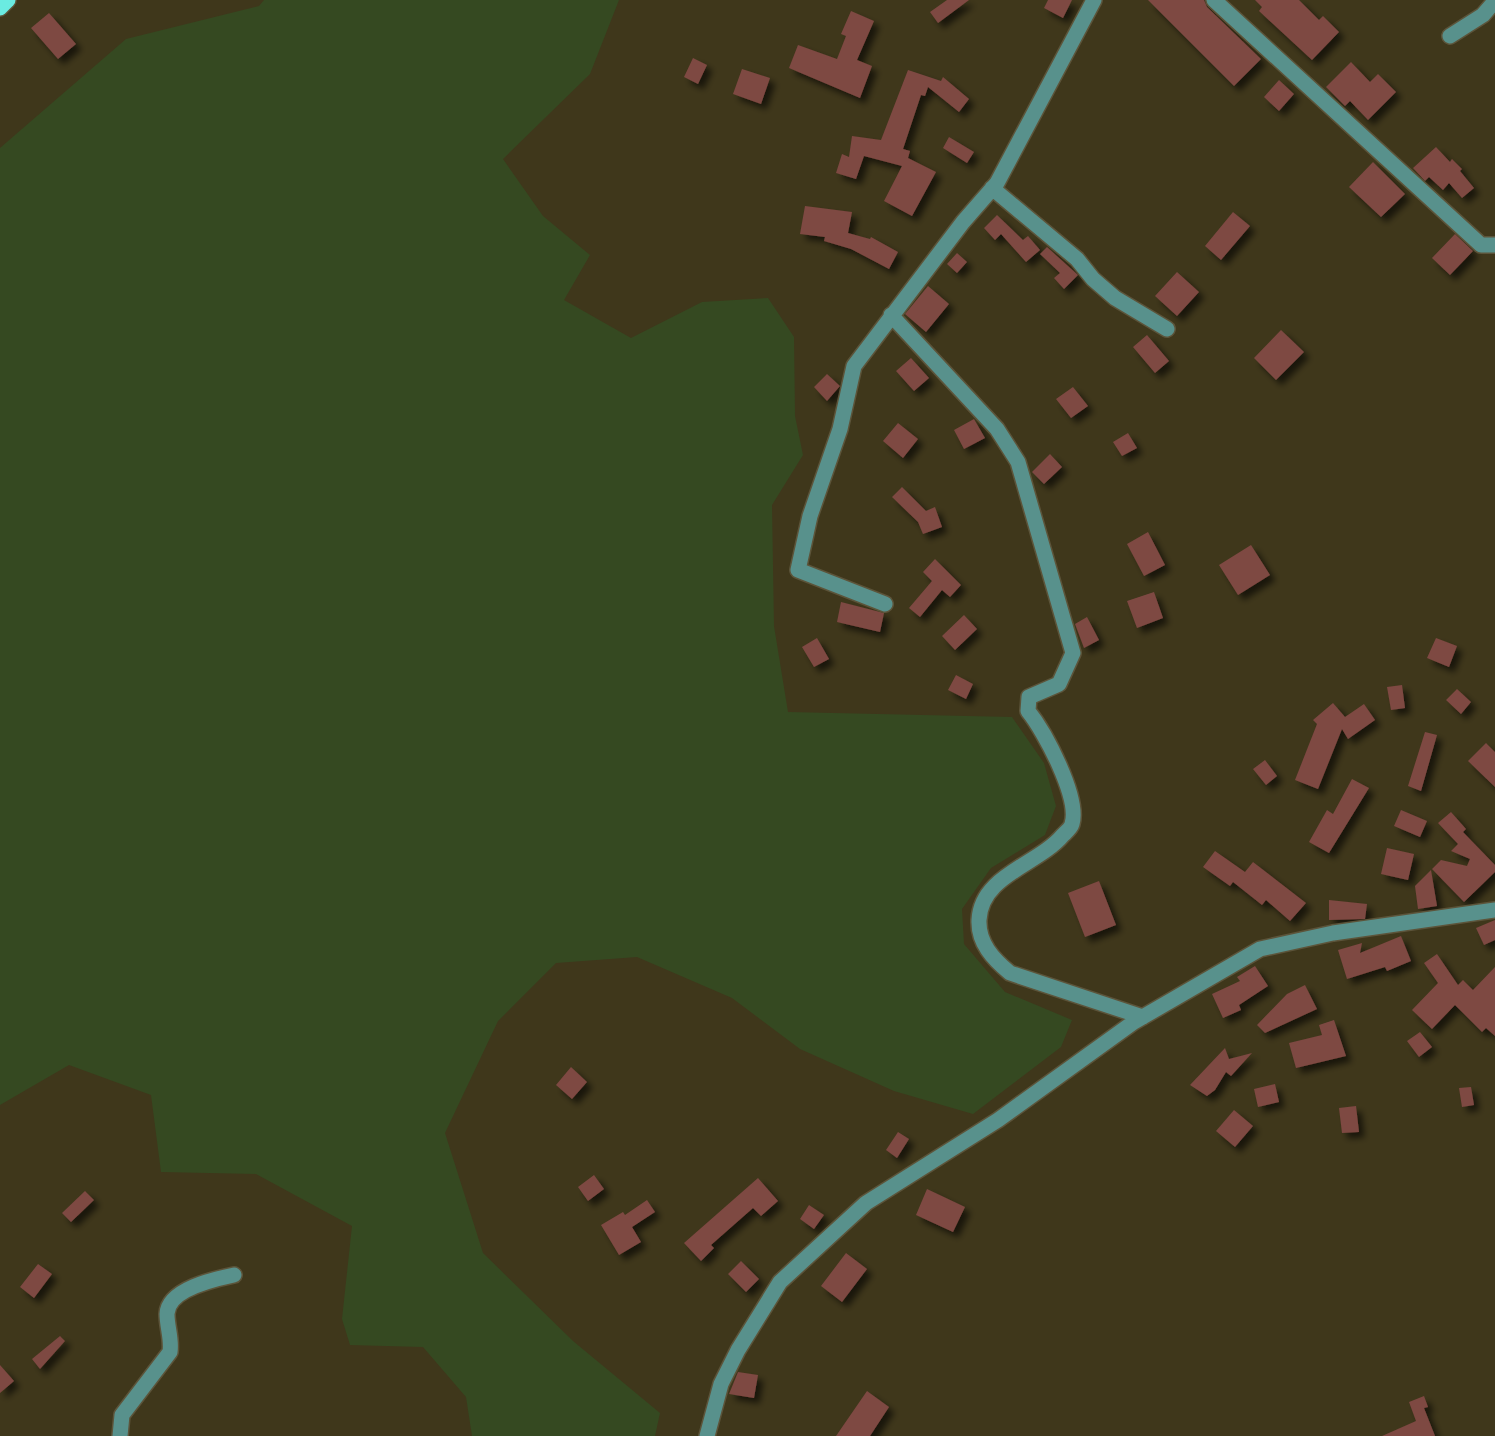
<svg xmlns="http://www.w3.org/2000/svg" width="1495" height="1436" viewBox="0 0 1495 1436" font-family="'Work Sans',sans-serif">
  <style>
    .green { fill: #354921 }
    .building { fill: #7e4842; filter: url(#shadow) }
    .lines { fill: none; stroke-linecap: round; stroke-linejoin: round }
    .minor-casing { stroke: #5c543a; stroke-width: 18 }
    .major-casing { stroke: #5c543a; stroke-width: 18 }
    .minor { stroke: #58918c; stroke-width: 15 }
    .major { stroke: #6aebe1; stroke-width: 15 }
  </style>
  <defs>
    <filter id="shadow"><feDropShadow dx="5.5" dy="5.5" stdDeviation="3" flood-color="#0009"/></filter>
  </defs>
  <rect width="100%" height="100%" fill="#3f371b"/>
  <path class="green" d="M264,0H619L590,74L503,159L543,216L590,255L564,300L631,338L702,302L768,298L794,337L795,416L803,455L772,505L774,626L788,712L1012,717L1044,763L1056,806L1045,835L991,868L962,909L964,944L1005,992L1072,1020L1061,1047L973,1114L894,1091L800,1049L732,998L637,957L556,963L498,1021L445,1133L483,1253L573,1341L660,1413L655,1436H472L466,1397L423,1347L350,1345L342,1319L352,1226L256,1174L161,1172L151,1095L69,1065L0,1105V148L126,39L259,6Z"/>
  <path class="building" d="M947,0H969L938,23L930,12Z
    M1048,0H1072L1063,18L1044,8Z
    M1148,0H1204L1207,7L1261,59L1234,86Z
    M1255,0H1299L1319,20L1323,16L1339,32L1312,60L1259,11L1262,7Z
    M851,11L874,21L857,60L872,66L860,98L789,68L798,45L837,59L846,36L841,34Z
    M49,13L76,44L58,59L31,28Z
    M693,58L707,65L698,84L684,77Z
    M1351,62L1370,82L1378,74L1396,92L1368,120L1350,101L1345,106L1326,87Z
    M742,69L770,78L761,104L733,94Z
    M908,70L941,81L943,77L969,99L959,112L928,87L925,96L921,95L903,149L910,151L908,158L936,172L912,216L884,201L902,166L864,156L856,179L836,173L842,154L849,157L852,136L881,140Z
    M1279,80L1294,94L1279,111L1264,97Z
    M949,137L974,152L967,163L943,148Z
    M1436,147L1450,162L1452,159L1462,169L1460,171L1474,188L1462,198L1449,183L1443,190L1429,177L1425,181L1413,168Z
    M1373,162L1405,194L1381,217L1349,187Z
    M805,206L852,212L848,233L870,239L871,237L898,252L889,269L851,249L824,241L825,237L800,234Z
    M1233,212L1250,226L1221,260L1205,246Z
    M997,215L1023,240L1028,236L1040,250L1026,262L1001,234L995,240L984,228Z
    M1455,234L1473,251L1450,275L1432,258Z
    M1047,247L1078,275L1064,289L1054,278L1060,273L1040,254Z
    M957,253L967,262L957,273L947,264Z
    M1177,272L1199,292L1177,316L1155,296Z
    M928,286L949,304L926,332L905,314Z
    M1281,330L1304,352L1276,380L1254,358Z
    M1147,335L1169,361L1155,373L1133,347Z
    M911,358L929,378L914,391L896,371Z
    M827,374L840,386L827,401L814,387Z
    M1073,387L1088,406L1071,418L1056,399Z
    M974,419L985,438L964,449L954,430Z
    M898,423L918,439L903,458L883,441Z
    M1128,433L1137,448L1122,456L1113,442Z
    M1050,454L1062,467L1044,484L1032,472Z
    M902,487L926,511L935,507L942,527L923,534L918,522L892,497Z
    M1148,532L1165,565L1144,576L1127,544Z
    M1251,545L1270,575L1238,595L1219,565Z
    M935,559L961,585L950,597L942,590L920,617L909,608L932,581L923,572Z
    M1154,592L1163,618L1137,628L1127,601Z
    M841,602L884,613L880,632L837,622Z
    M964,615L977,629L955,650L942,636Z
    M1087,617L1099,640L1084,648L1075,624Z
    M817,638L829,659L814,667L802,647Z
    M1436,638L1457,646L1449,667L1427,658Z
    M956,675L973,684L966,699L948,690Z
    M1402,685L1405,708L1391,710L1387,687Z
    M1457,689L1471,702L1461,714L1446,700Z
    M1333,703L1345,717L1364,704L1375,720L1348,739L1342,729L1318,789L1295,780L1317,724L1313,720Z
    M1425,732L1437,735L1421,791L1408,786Z
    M1486,743L1495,752V787L1468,761Z
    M1265,760L1277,776L1266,785L1253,769Z
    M1352,779L1369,788L1329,853L1309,842L1327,810L1333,814Z
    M1401,810L1427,821L1420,837L1394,826Z
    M1451,812L1466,829L1463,832L1495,865V872L1464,902L1432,869L1441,860L1467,866L1470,859L1451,851L1458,844L1438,823Z
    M1387,848L1414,854L1408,880L1381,874Z
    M1215,851L1245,872L1253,862L1306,903L1290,921L1266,900L1262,905L1233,882L1230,886L1203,867Z
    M1431,870L1437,906L1418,909L1415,886Z
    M1099,881L1116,925L1085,937L1068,893Z
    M1329,900L1367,904L1365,919L1329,920Z
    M1495,920V940L1484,945L1476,928Z
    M1401,936L1411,961L1387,971L1385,967L1347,979L1338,950L1362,943L1360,953Z
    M1437,954L1458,985L1463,980L1473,990L1495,967V1036L1486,1028L1482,1032L1455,1005L1432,1029L1412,1010L1438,983L1424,963Z
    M1255,966L1268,986L1239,1005L1241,1010L1223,1018L1212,994L1240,981L1237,977Z
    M1305,985L1317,1009L1265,1033L1257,1025L1287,994Z
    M1334,1020L1346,1056L1296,1068L1289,1043L1322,1035L1319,1025Z
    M1420,1032L1432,1047L1419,1057L1407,1041Z
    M1225,1048L1229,1059L1252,1053L1231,1076L1226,1072L1215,1090L1207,1096L1190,1085Z
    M571,1067L587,1082L572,1099L556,1085Z
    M1275,1084L1279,1102L1258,1107L1254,1089Z
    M1471,1087L1474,1105L1462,1107L1459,1088Z
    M1356,1106L1359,1132L1342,1133L1339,1108Z
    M1234,1110L1253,1126L1235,1147L1216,1131Z
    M898,1132L909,1139L897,1158L886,1150Z
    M594,1175L604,1189L588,1201L578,1187Z
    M758,1178L778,1201L761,1216L753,1208L711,1245L714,1248L701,1261L684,1243Z
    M927,1189L965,1207L953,1232L916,1215Z
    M85,1191L94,1200L71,1222L62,1213Z
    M647,1200L655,1212L632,1227L641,1242L619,1255L601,1225L623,1212L625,1215Z
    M809,1205L824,1215L814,1229L800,1219Z
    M846,1253L867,1269L842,1302L821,1286Z
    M741,1261L759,1279L746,1292L728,1274Z
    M38,1264L52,1274L34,1298L20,1287Z
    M60,1336L65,1341L40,1369L32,1359Z
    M0,1365L14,1381L0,1393Z
    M738,1372L758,1375L754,1398L729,1394Z
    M867,1391L889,1407L870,1436H836Z
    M1424,1396L1428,1407L1424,1408L1435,1436H1382L1416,1421L1409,1402Z"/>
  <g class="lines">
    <defs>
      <path id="minor" d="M1214,0L1481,245H1495
        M1450,36L1483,15L1495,1
        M992,188L1077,259L1093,279L1115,298L1167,329
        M891,315L997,429L1018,462L1073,653L1059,684L1029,697L1028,711C1045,732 1080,798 1072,824C1071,828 1066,832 1063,835C1038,865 981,875 979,920C978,943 993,959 1010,973L1143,1017
        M885,604L798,570L810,516L840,429L854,366L963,222L997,183L1094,0
        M120,1436L122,1415L170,1352C172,1339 167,1327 167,1314C168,1289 215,1279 234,1275
        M707,1436L721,1384L738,1350L780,1282L866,1203L998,1120L1134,1022L1260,949L1333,933L1495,910"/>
      <path id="major" d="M0,8L8,0"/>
    </defs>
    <use href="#minor" class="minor-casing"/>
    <use href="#major" class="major-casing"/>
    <use href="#minor" class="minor"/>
    <use href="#major" class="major"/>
  </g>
</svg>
